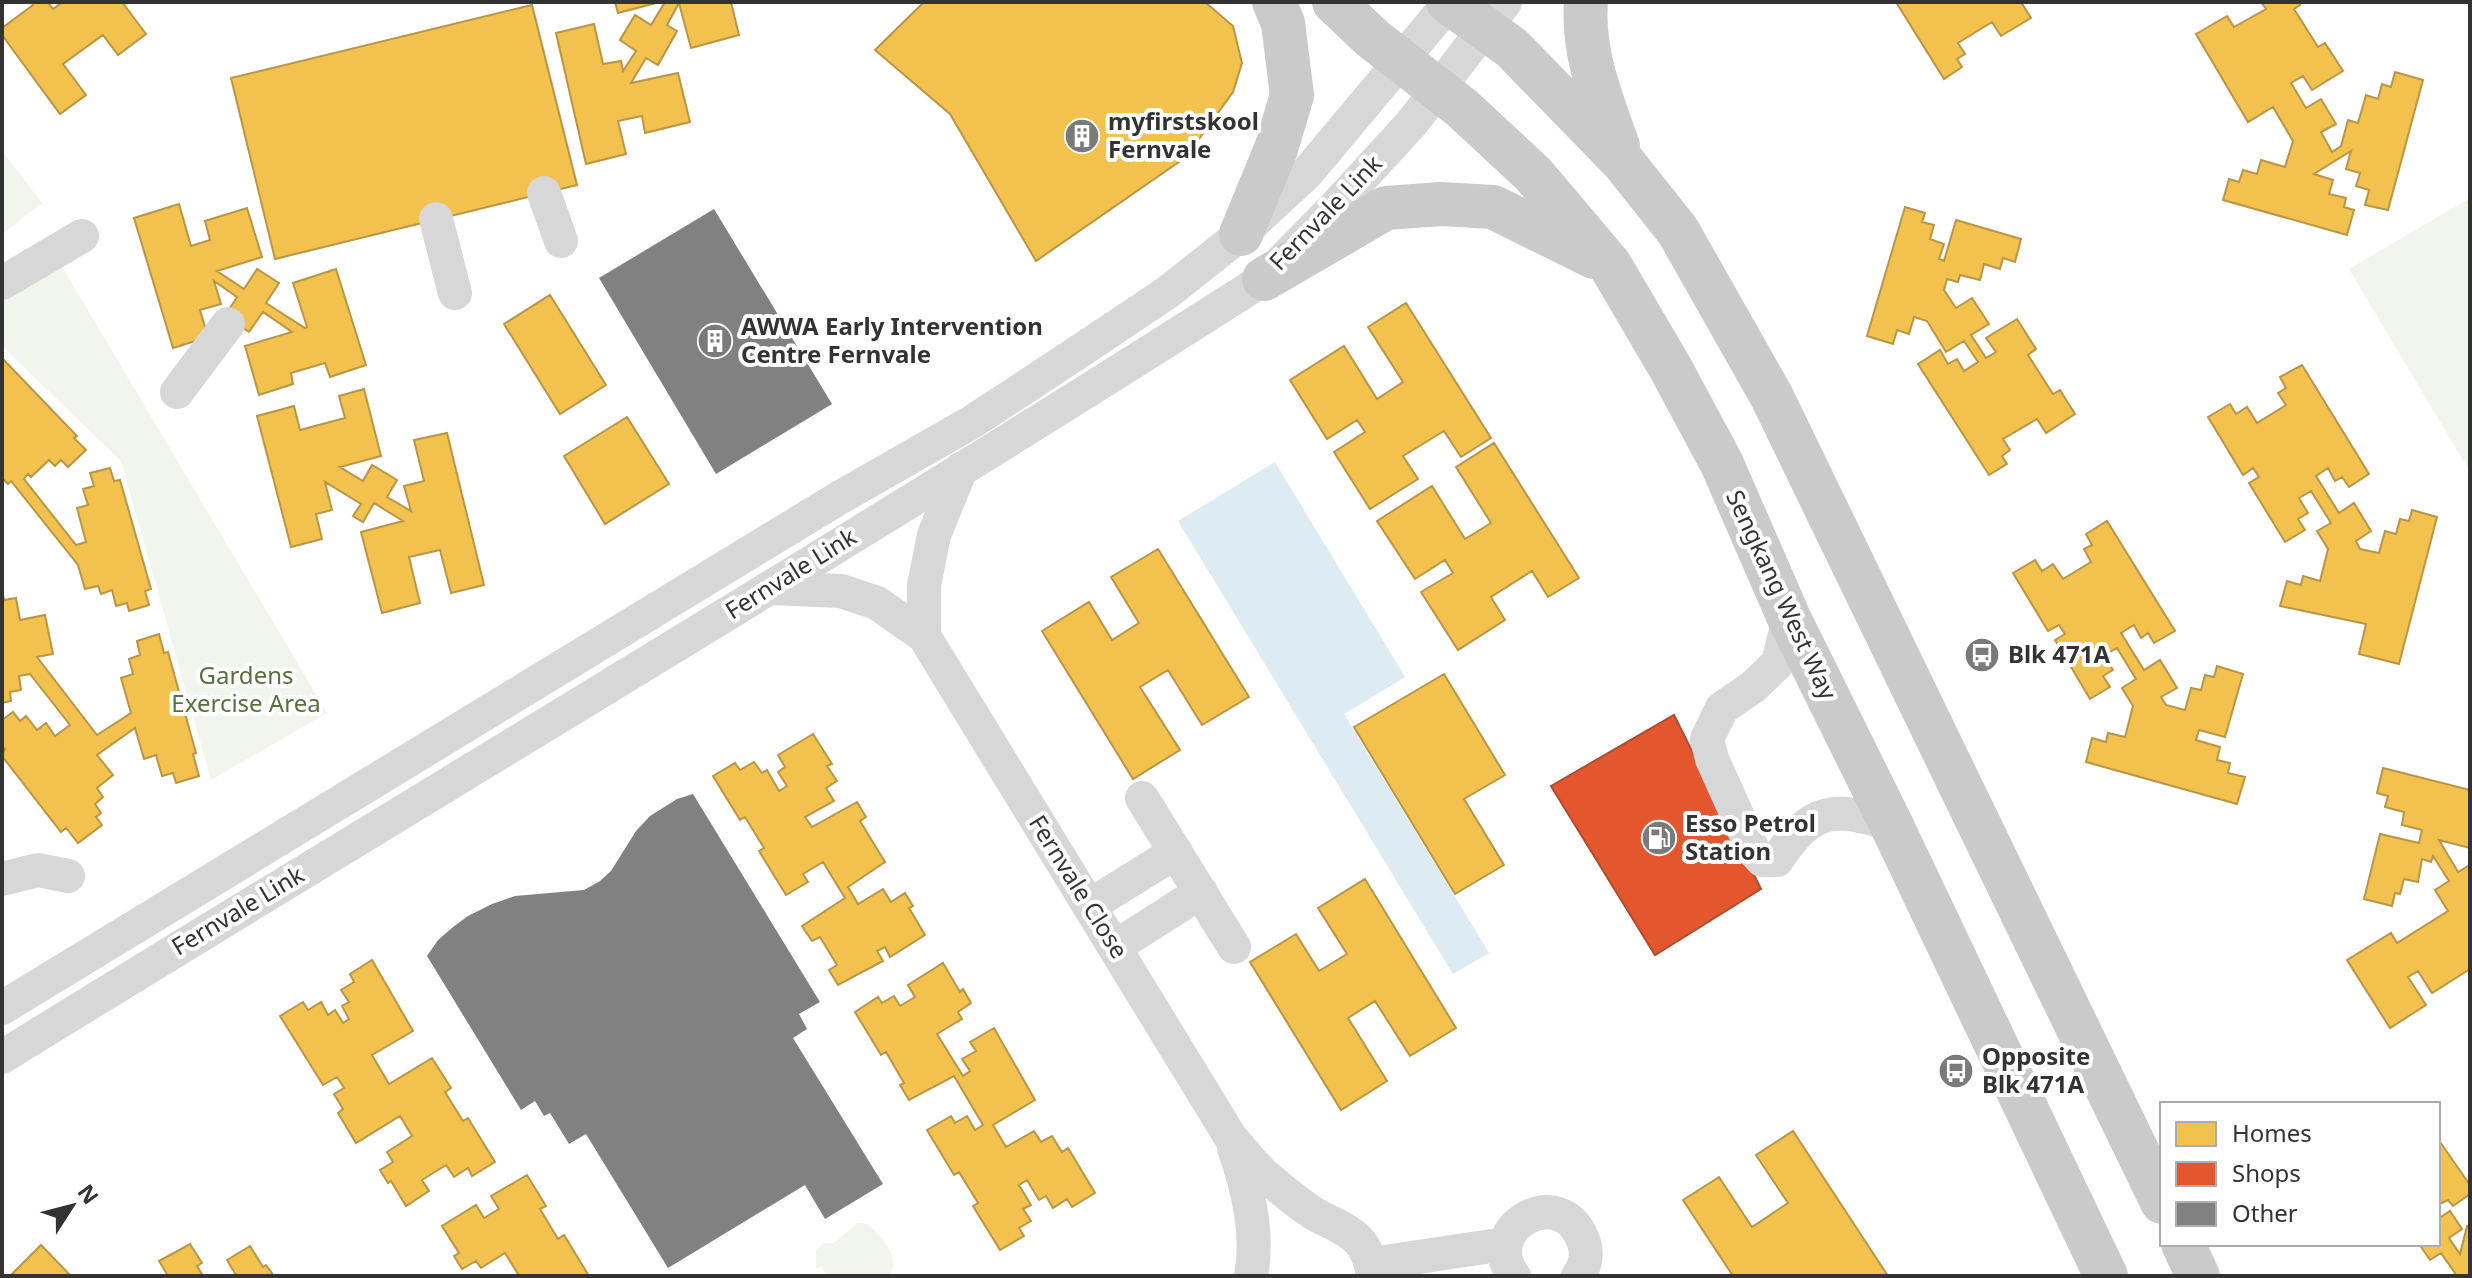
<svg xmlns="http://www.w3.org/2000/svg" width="2472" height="1278" viewBox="0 0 2472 1278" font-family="'Noto Sans',sans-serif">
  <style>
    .green { fill: #f1f5ed }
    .water { fill: #ddebf3 }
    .homes { fill: #f2c14e; stroke: #b99646; stroke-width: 2 }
    .shops { fill: #e4572e; stroke: #af4c30; stroke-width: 2 }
    .building { fill: #818181 }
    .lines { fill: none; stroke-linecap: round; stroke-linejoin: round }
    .minor { stroke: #d7d7d7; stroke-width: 34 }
    .major { stroke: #cacaca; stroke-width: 44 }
    .labels { text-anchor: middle; stroke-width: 8; stroke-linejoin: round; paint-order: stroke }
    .poi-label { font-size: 24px; font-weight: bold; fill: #333; stroke: #fff; text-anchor: start }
    .street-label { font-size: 24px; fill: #333; stroke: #fff }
    .park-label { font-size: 24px; fill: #56703f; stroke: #fff }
  </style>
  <rect width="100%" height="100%" fill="#fff"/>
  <path class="green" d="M2,151L42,203L2,234Z
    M2470,198V472L2349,269Z
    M52,250L327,713L211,780L121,461L2,346V291Z
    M858,1223L868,1224C882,1238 900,1255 890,1276H827L822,1267L816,1268V1251L823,1243H834Z"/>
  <path class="water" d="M1275,462L1405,677L1344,714L1489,953L1453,974L1178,521Z"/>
  <path class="homes" d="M31,2H47L53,9L63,2H122L146,34L118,55L103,35L63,64L86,95L60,114L2,35V28L33,5Z
    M615,2H660L618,13Z
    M665,2H731L739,35L691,48L679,3L667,25L677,31L658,65L646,58L631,83L678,73L690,122L645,133L642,116L618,121L626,154L586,164L556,33L594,24L603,64L621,61L623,71L636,51L620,40L635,15L651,25Z
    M924,2H1205L1233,26L1242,63L1233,92L1186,157L1036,261L950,114L875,50Z
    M1896,2H2021L2031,18L2001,36L1992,22L1958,43L1965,54L1957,59L1962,67L1944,79Z
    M2261,2H2299L2300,5L2294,9L2318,47L2325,43L2343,71L2312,90L2303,76L2291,83L2306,108L2321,99L2336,124L2321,132L2332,152L2341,146L2348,120L2358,123L2366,95L2378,99L2382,84L2391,87L2395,72L2423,80L2388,210L2365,205L2369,190L2356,186L2360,173L2346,169L2351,151L2314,174L2333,180L2329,194L2346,198L2344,207L2354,210L2347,235L2223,200L2229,179L2239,182L2243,170L2257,174L2261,160L2285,167L2293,141L2273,107L2248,122L2196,34L2227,16L2234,27L2266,9Z
    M532,5L577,185L275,259L231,78Z
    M179,204L191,246L210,240L205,221L247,208L262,257L217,271L244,289L257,269L279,283L266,303L305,328L307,327L293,283L336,269L366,365L330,377L325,363L291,373L293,384L259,395L245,346L292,332L263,312L249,332L225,316L237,297L214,281L221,304L200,310L208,337L173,348L134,218Z
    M1905,207L1925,213L1922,222L1934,225L1930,239L1944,244L1939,259L1944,261L1956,220L2021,239L2015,262L2003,258L2000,269L1984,264L1980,280L1960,275L1958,282L1947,279L1944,290L1956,308L1972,298L1989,324L1971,335L1986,358L1996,352L1986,338L2017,319L2036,349L2028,355L2053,394L2060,390L2075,414L2046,433L2037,419L2003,439L2010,450L2002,456L2007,464L1989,475L1918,364L1940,350L1948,364L1957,359L1964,371L1978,362L1964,341L1946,352L1927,321L1914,317L1909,334L1897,330L1893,344L1867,336Z
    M550,295L606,385L560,414L504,324Z
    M1406,303L1491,438L1461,457L1444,431L1403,456L1418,479L1370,509L1334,452L1365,432L1357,420L1327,439L1290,380L1344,346L1377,399L1403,382L1368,327Z
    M2,358L77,436L74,438L86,450L68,467L61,460L55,466L49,460L31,477L28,474L24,479L76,545L86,542L77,508L88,505L83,489L94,486L90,473L110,468L114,481L120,480L151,589L145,591L149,605L129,611L127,603L116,606L112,590L101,594L98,586L85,589L78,565L11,481L8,484L2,478Z
    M2302,365L2369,474L2349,487L2342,477L2335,481L2328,468L2316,476L2339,513L2354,503L2371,531L2356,541L2360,549L2379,553L2385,531L2396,534L2400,519L2409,521L2412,510L2437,517L2399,664L2359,654L2366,624L2280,606L2287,581L2301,585L2303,576L2320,581L2328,549L2317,531L2331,523L2311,491L2299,498L2308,513L2298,519L2305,530L2285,542L2249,483L2259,477L2253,468L2243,475L2208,417L2230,404L2236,414L2247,407L2257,423L2286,405L2278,393L2286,388L2280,377Z
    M364,389L381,456L340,467L363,481L372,465L397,480L387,497L411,511L404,486L424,481L414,440L447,433L484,585L451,593L440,550L409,557L420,603L382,613L361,532L403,521L374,503L363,522L353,516L361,504L325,482L332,510L316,514L322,539L291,547L257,416L294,406L300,430L345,418L339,396Z
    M627,417L669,484L605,524L564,456Z
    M1494,443L1579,578L1548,597L1532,571L1491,597L1505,620L1458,650L1421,592L1453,573L1445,560L1415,579L1377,521L1432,486L1465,539L1491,523L1456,467Z
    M2107,521L2175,631L2154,643L2148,633L2141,638L2134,625L2121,633L2144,670L2160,660L2177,688L2161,697L2166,705L2185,710L2191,688L2201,690L2205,675L2214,677L2217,666L2243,674L2225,737L2199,730L2196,740L2220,747L2217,760L2230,763L2228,773L2245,777L2237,804L2086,762L2092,738L2106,742L2108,733L2125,737L2133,706L2122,688L2136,679L2117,648L2104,655L2113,670L2103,676L2110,687L2090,699L2055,640L2065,634L2059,625L2048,631L2013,573L2035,560L2042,571L2053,564L2063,579L2091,562L2084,549L2092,545L2086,534Z
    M1158,549L1249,697L1202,725L1168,670L1140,687L1180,750L1133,779L1042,631L1089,602L1112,640L1139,623L1111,577Z
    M2,589L4,600L16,598L20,620L45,615L53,654L37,657L97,735L131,713L121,678L133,674L129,659L140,655L137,641L159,634L164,653L168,652L196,753L193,754L199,776L176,783L173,773L162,776L156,755L144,759L135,728L97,755L113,775L97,788L103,797L95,804L101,813L96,817L102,825L78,843L66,828L61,832L2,756L5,749L2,746V720L13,712L20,721L26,716L37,730L46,723L55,736L70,725L30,674L19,676L21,690L10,692L11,701L2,703Z
    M1444,674L1505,775L1464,799L1504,865L1455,894L1354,727Z
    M813,734L832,764L827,766L837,781L826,788L834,801L805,817L812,827L857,802L866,817L860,821L885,862L848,887L858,904L883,889L891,902L905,893L913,906L909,908L925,935L890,957L885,947L877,951L883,961L838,985L829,970L837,965L820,937L812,941L802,926L845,898L823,862L803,874L808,882L786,895L759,851L764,848L745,817L740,820L713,776L735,763L740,770L754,762L762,773L767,770L779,791L787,786L778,772L785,767L778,755Z
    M2383,768L2470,790V848L2439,840L2458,872L2470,865V969L2432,993L2418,971L2408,977L2426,1005L2390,1028L2347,960L2391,933L2397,943L2448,911L2435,890L2449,881L2433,856L2431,862L2422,859L2418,882L2404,879L2400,894L2395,893L2392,906L2364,899L2380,834L2419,843L2422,830L2402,825L2404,812L2385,807L2388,796L2377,793Z
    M1365,879L1456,1028L1410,1056L1375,1001L1348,1018L1387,1081L1341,1110L1250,962L1296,934L1319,971L1347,954L1318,908Z
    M372,960L413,1031L372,1055L389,1084L432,1058L451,1088L445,1092L463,1121L468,1118L495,1162L472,1176L468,1168L454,1177L446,1165L422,1180L429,1191L406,1206L391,1181L388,1183L380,1170L393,1162L387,1152L412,1136L400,1116L356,1143L338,1113L343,1109L334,1094L344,1088L337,1077L323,1085L280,1016L303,1002L308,1010L321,1002L328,1015L335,1010L343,1023L349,1019L342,1006L349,1002L341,990L354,982L350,974Z
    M943,963L960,992L963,989L971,1003L958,1012L962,1019L937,1034L963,1076L970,1071L962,1059L976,1051L970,1042L994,1028L1035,1100L993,1125L1006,1147L1034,1131L1041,1142L1052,1136L1062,1152L1068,1148L1095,1193L1072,1207L1067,1199L1053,1208L1046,1196L1039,1200L1027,1180L1019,1185L1031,1205L1023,1209L1031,1221L1019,1228L1024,1236L1000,1250L973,1206L978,1203L959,1172L954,1175L927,1130L951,1116L955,1123L967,1116L975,1130L983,1125L954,1076L909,1100L900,1085L904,1083L886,1052L881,1055L855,1012L878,997L882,1003L894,996L900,1006L915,997L908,985Z
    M1793,1131L1888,1276H1733L1683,1200L1719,1177L1752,1227L1788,1203L1756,1155Z
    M2438,1139L2470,1185V1194L2453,1206L2448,1200L2438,1205Z
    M527,1175L546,1206L540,1209L558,1239L564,1235L589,1276H515L518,1274L505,1253L481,1268L476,1261L462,1269L454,1256L459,1253L442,1226L476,1205L484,1218L499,1209L491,1196Z
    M2450,1211L2462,1229L2449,1238L2460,1254L2467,1226L2470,1227V1276H2454L2455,1273L2441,1253L2430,1260L2419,1244H2438V1219Z
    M190,1244L202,1263L197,1266L203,1276H168L159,1261Z
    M41,1245L71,1276H10Z
    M250,1246L263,1267L266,1265L274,1276H234L236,1275L227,1260Z"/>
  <path class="shops" d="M1674,715L1761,889L1655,955L1551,786Z"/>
  <path class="building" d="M714,209L832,404L716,474L599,278Z
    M693,794L820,1002L799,1014L807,1029L793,1038L883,1184L825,1219L805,1185L668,1268L586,1134L569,1144L550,1113L544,1116L535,1101L521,1110L427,956L438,940L453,927L468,916L492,904L515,896L584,890L600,881L611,871L636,831L650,816L677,799Z"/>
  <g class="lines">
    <path class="minor" d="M544,193L561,241
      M436,219L455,293
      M2,283L82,236
      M177,392L228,324
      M771,588L841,591L877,603L924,636L1231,1138C1243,1151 1255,1168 1269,1179C1285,1192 1305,1210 1324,1219C1353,1233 1368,1240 1373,1276
      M1789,618L1778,663L1753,687L1722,708L1707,739L1712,759L1753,850L1762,860H1777C1812,806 1835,807 1891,824
      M924,636V585L934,535L961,469
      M1142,798L1234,947
      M2,879L38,870L68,876
      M1089,906L1176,852
      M1115,947L1201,892
      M2,1008L839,498L972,422L1083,349L1168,292L1241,234L1306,174L1450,2
      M2,1057C423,797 848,545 1264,279L1332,210L1411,124L1505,2
      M1234,1148C1248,1189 1259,1233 1251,1276
      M1371,1264L1505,1244
      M1514,1276C1478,1229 1560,1180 1583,1240C1588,1252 1586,1266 1578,1276"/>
    <path class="major" d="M1334,2L1372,38L1462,108L1534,175L1610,265L1671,369L1722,464L1789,618L1891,824L2106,1276
      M1448,2L1512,48L1624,163L1678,231L1772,397L2162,1202
      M1586,2C1582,52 1601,99 1618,146
      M1241,234L1276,149L1292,95L1283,23L1274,2
      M1264,279L1386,208L1441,204L1493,207L1594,257
      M2183,1244L2198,1276"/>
  </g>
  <defs>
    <symbol id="building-disc" viewBox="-11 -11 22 22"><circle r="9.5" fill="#7a7a7a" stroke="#fff"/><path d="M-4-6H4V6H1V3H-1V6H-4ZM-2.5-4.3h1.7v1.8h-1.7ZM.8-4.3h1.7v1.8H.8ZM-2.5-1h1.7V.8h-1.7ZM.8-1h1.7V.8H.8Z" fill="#fff"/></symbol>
    <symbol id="bus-disc" viewBox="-11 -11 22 22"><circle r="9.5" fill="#7a7a7a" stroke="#fff"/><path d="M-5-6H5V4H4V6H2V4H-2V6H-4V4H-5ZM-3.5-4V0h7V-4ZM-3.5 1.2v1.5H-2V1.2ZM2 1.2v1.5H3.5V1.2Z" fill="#fff"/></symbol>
    <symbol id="fuel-disc" viewBox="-11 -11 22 22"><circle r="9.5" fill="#7a7a7a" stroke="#fff"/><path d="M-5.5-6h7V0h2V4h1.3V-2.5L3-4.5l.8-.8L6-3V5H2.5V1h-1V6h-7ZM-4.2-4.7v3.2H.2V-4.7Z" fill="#fff"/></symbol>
  </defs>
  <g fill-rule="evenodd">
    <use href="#building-disc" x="1062" y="116" width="40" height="40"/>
    <use href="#building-disc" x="695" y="321" width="40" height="40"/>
    <use href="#bus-disc" x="1962" y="635" width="40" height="40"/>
    <use href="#fuel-disc" x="1639" y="818" width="40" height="40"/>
    <use href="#bus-disc" x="1936" y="1051" width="40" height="40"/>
  </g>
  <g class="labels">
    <g class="poi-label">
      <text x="1108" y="130">myfirstskool<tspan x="1108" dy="28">Fernvale</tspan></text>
      <text x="741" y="335">AWWA Early Intervention<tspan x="741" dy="28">Centre Fernvale</tspan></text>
      <text x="2008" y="663">Blk 471A</text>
      <text x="1685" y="832">Esso Petrol<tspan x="1685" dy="28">Station</tspan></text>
      <text x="1982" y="1065">Opposite<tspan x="1982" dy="28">Blk 471A</tspan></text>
    </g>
    <g class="street-label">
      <text transform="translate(1326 213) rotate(-46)" y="8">Fernvale Link</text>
      <text transform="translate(791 574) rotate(-32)" y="8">Fernvale Link</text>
      <text transform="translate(1781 595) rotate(65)" y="8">Sengkang West Way</text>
      <text transform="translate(1078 887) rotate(58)" y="8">Fernvale Close</text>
      <text transform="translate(238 911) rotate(-31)" y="8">Fernvale Link</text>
    </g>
    <g class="park-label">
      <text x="246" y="684">Gardens<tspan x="246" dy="28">Exercise Area</tspan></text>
    </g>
  </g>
  <rect width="2472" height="1278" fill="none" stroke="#333333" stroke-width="8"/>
  <rect x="2160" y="1102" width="280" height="144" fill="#ffffff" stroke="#adadad" stroke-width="2"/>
  <rect x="2176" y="1122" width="40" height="24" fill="#f2c14e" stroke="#adadad" stroke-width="2"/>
  <text x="2232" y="1142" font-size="24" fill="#333333">Homes</text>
  <rect x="2176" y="1162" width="40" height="24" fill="#e4572e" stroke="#adadad" stroke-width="2"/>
  <text x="2232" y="1182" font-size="24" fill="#333333">Shops</text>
  <rect x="2176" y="1202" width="40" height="24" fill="#818181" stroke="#adadad" stroke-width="2"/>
  <text x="2232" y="1222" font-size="24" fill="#333333">Other</text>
  <g transform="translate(72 1206) rotate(54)" stroke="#ffffff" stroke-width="6" paint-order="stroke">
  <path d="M0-6L14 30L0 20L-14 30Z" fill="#333333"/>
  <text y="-12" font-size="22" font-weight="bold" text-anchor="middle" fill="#333333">N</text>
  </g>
</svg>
